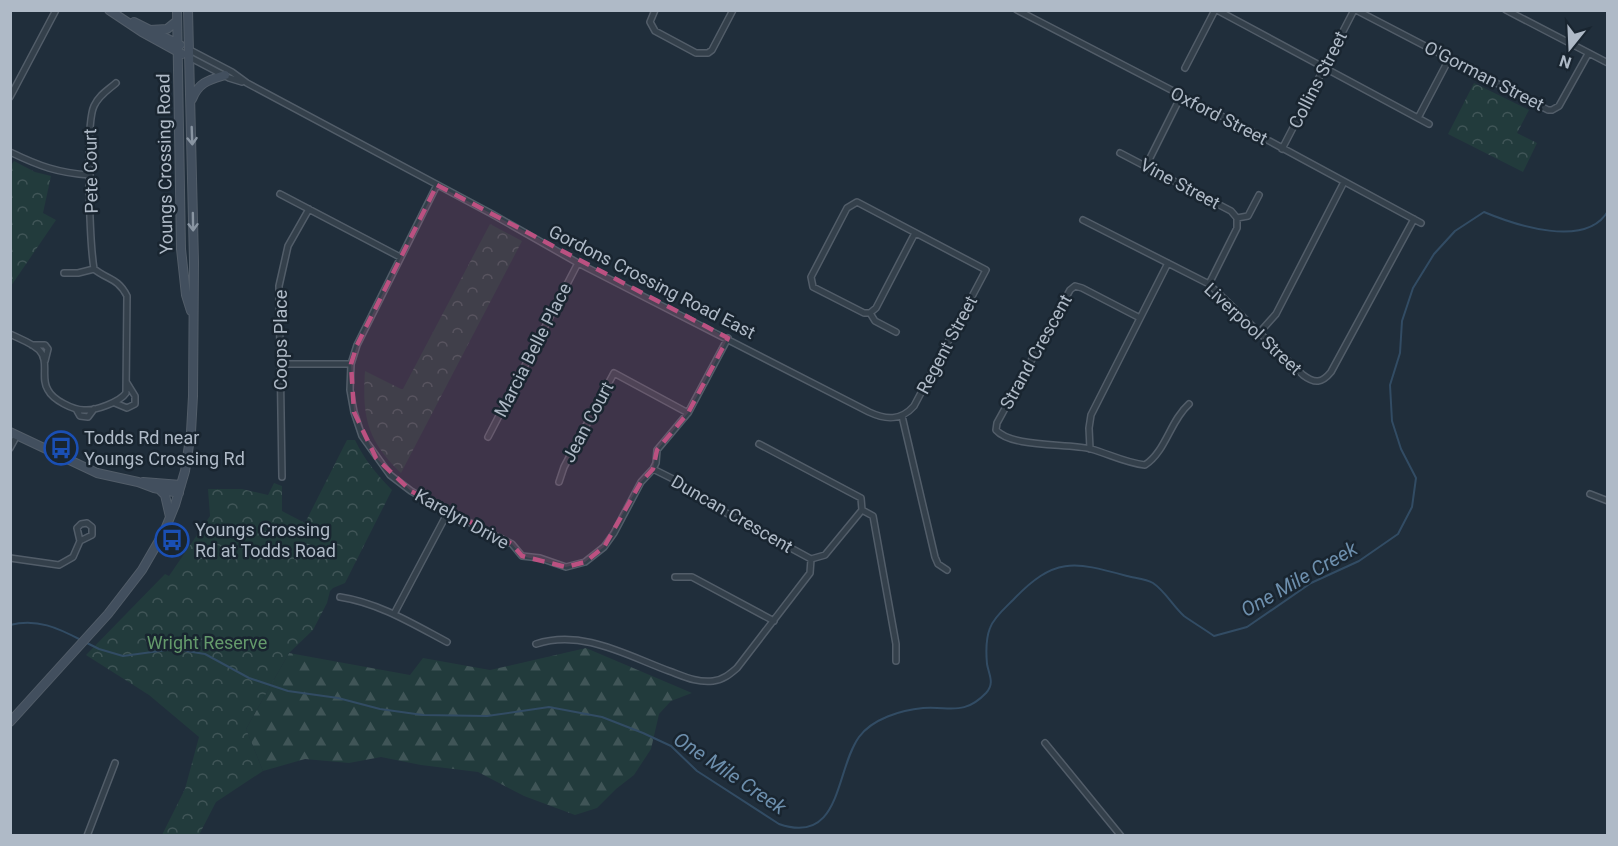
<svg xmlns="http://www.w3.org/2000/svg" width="1618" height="846" viewBox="0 0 1618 846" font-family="Roboto,sans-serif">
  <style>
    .forest { fill: url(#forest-firs) }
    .park { fill: url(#park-crowns) }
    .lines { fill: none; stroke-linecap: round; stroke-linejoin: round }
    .stream { stroke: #324c64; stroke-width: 2 }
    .street-casing { stroke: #525d69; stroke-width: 8 }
    .secondary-casing { stroke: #525d69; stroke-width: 10 }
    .street { stroke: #34404b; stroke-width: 5 }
    .secondary { stroke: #424f5e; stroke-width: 8 }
    .oneway { stroke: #8995a2 }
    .marked { fill: #bb5181; fill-opacity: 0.2; stroke: #bb5181; stroke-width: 4.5; stroke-dasharray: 12 8; stroke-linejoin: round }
    .labels { text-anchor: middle; stroke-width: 5; stroke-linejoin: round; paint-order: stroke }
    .street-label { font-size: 18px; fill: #afbac7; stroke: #192530 }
    .poi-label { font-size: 18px; fill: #afbac7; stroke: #192530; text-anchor: start }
    .park-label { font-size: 18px; fill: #649a6b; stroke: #192530 }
    .water-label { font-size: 20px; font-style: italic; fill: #6d8fad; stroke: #192530 }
  </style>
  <defs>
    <pattern id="forest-firs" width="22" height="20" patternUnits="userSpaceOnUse" patternTransform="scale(1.5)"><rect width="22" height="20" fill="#223b3c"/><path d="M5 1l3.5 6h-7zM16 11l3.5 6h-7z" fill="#405557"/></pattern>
    <pattern id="park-crowns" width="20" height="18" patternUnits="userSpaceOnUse" patternTransform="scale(1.5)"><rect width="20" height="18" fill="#223b3c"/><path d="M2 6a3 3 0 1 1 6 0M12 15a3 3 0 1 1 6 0" fill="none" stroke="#405557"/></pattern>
  </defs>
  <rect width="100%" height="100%" fill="#202e3b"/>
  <path class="forest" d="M586,648L692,693L671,701L659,714L651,749L634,775L616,789L597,808L575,815L524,796L478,772L421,765L381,757L349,763L305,759L263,771L246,729L289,653L410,675L423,658L490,670Z"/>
  <path class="park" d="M1474,83L1529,110L1517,133L1537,143L1523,172L1448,134Z
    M14,161L35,172L51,176L43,213L56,220L11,286L10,167Z
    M490,224L522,241L401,473C367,440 362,417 365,371L401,389H403Z
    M347,440H355C364,459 377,475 392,490L345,583L333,588L330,591L327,603L313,630L289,653L246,729L263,771L216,802L199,835H162L185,789L199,737L149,695L86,655L165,574L169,576L210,516L208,489H242L268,495L274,483L282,486V511L305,523Z"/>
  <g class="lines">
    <path class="stream" d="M10,625C37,618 58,628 81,640
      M87,643L99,649L123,656L174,649L205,654L249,678L288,691L338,698L380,709L423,715L487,716L549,707L602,717L643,733L671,746L697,771L779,824C842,846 835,770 859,737C872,719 901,710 923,708C950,706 964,716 986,693C995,683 989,675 987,664C986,653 986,638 990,628C994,617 1005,608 1013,600C1054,557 1073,561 1127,576C1134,578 1146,579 1153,583C1165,591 1173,606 1184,616C1194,623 1204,629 1214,636L1247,627L1311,583L1359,561L1398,534L1412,507L1416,478L1401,449L1392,421L1390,385L1400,353L1402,321L1413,288L1434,254L1455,231L1484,212C1515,225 1586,249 1608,211"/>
    <defs>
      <path id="street" d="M655,10L650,22L655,31L696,53H708L712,50L733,10
        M1017,10L1260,136L1421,223
        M1217,10L1429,124
        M1356,10L1548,110H1552L1559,106L1588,54
        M1506,10L1608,63
        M188,49L232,72L247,83L492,214L578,263L869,412C886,420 901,421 914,406L986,270L857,202L847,208L811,277L813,287L864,313H870L876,308L915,233
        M189,57L229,78L242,82
        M1185,68L1215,10
        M10,97L56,10
        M1418,118L1449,59
        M1282,149L1354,10
        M10,152C39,166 58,173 90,175
        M1120,153L1231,211L1237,218V228L1209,284
        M1146,166L1181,96
        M437,185L357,345L351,364L350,390L354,412L362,436L390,475L411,491L437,506L512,544L522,556L540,558L566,567L585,562L604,547L614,533L641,482L653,469L656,463L657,450L688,413L728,338
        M280,194L400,257
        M1237,218L1248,216L1259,195
        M1083,220L1209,284L1303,375C1315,384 1322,383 1331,372L1414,219
        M94,269C90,244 85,125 94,106C99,95 108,90 116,83
        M870,313L875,321L896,332
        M1140,318L1082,288L1075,286L1070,290L997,423L996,430C1012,448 1067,443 1091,449C1109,454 1126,463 1145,465C1166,451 1170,421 1189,404
        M1260,332L1276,314L1344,182
        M10,334C20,339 32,343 39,350C50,361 40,378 48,390C53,400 73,410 84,410C95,411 120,402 126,393L127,296C118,278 108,280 94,269L78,273H64
        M32,345H45L48,349L45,361
        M281,364H351
        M115,403L127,408L135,404V396L127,383
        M76,409L80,416L88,417L94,409
        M902,416L935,557L938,564L947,570
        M488,437L578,263
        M759,444L861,498L862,510
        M10,448L17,435
        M1090,449L1089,428L1091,415L1168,263
        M653,469L683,484L706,502L811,559
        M282,477L279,286L288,246L309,209
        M559,482L564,467L614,373L688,413
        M1590,494L1608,501
        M862,510L873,516L896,644V661
        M10,558L59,565L73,557L80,541L92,535V527L87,523L81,524L77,528L80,541
        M675,577H692L774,621
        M340,597C379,603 413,624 447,642
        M394,614L448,512
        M536,644C582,629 626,655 669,671C683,676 697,683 713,681C723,680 730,674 737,668L810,573L811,559L825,555L862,510
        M1045,743L1121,836
        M87,836L115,763"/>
      <path id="secondary" d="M109,10L142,32L182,54
        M177,10L181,249L186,295L191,311
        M134,22L180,45
        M150,30L167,29L177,21
        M192,99C199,82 209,80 225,75
        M10,432L97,473L138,482L154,488L179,493
        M143,482L181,485
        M160,490L165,495L170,517
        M10,722L108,614L142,570L164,532L175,505L185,471L191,432L193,396L194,262L188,10"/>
    </defs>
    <use href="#street" class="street-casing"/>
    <use href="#secondary" class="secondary-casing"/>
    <use href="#street" class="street"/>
    <use href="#secondary" class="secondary"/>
  </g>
  <defs><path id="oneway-shaft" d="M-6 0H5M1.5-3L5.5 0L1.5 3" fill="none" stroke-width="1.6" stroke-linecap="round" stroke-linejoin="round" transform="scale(1.5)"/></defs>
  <g class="oneway">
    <use href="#oneway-shaft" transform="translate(192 136) rotate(88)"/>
    <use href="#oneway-shaft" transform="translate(193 222) rotate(89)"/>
  </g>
  <path class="marked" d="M437,185L728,338L688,413L657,450L653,469L641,482L604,547L585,562L566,567L522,556L512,544L411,491L376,458L354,412L351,364L357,345Z"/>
  <defs>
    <symbol id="bus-ring" viewBox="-11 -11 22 22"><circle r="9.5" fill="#192530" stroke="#1a4fb4" stroke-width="1.5"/><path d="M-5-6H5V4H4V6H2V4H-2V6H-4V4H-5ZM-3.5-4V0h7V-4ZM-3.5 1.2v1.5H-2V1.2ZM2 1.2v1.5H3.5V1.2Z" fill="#1a4fb4"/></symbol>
  </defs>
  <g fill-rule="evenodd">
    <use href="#bus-ring" x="42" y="429" width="38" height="38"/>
    <use href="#bus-ring" x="153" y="521" width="38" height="38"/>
  </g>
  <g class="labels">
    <g class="street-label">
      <text transform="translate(1484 76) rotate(27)" y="6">O'Gorman Street</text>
      <text transform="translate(1318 80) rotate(-63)" y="6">Collins Street</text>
      <text transform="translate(1219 116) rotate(27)" y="6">Oxford Street</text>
      <text transform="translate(165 164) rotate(-91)" y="6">Youngs Crossing Road</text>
      <text transform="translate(91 171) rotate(-91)" y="6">Pete Court</text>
      <text transform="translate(1180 184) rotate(28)" y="6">Vine Street</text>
      <text transform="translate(652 282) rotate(27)" y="6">Gordons Crossing Road East</text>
      <text transform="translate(1253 329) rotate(43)" y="6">Liverpool Street</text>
      <text transform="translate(281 340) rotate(-90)" y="6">Coops Place</text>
      <text transform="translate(947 345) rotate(-62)" y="6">Regent Street</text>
      <text transform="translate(533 350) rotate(-63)" y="6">Marcia Belle Place</text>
      <text transform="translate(1036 352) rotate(-61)" y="6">Strand Crescent</text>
      <text transform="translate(588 422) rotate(-62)" y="6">Jean Court</text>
      <text transform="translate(732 514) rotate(30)" y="6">Duncan Crescent</text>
      <text transform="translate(462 519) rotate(29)" y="6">Karelyn Drive</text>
    </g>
    <g class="poi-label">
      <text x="84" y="444">Todds Rd near<tspan x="84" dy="21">Youngs Crossing Rd</tspan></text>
      <text x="195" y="536">Youngs Crossing<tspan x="195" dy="21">Rd at Todds Road</tspan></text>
    </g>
    <g class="park-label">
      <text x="207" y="649">Wright Reserve</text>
    </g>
    <g class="water-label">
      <text transform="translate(1299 579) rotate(-30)" y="7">One Mile Creek</text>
      <text transform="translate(730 773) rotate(34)" y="7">One Mile Creek</text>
    </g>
  </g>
  <rect width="1618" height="846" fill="none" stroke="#afbac7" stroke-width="24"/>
  <g transform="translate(1570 48) rotate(198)" stroke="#192530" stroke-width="4.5" paint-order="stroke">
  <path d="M0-4.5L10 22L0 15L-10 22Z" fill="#afbac7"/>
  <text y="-9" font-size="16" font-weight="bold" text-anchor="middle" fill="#afbac7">N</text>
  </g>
</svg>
